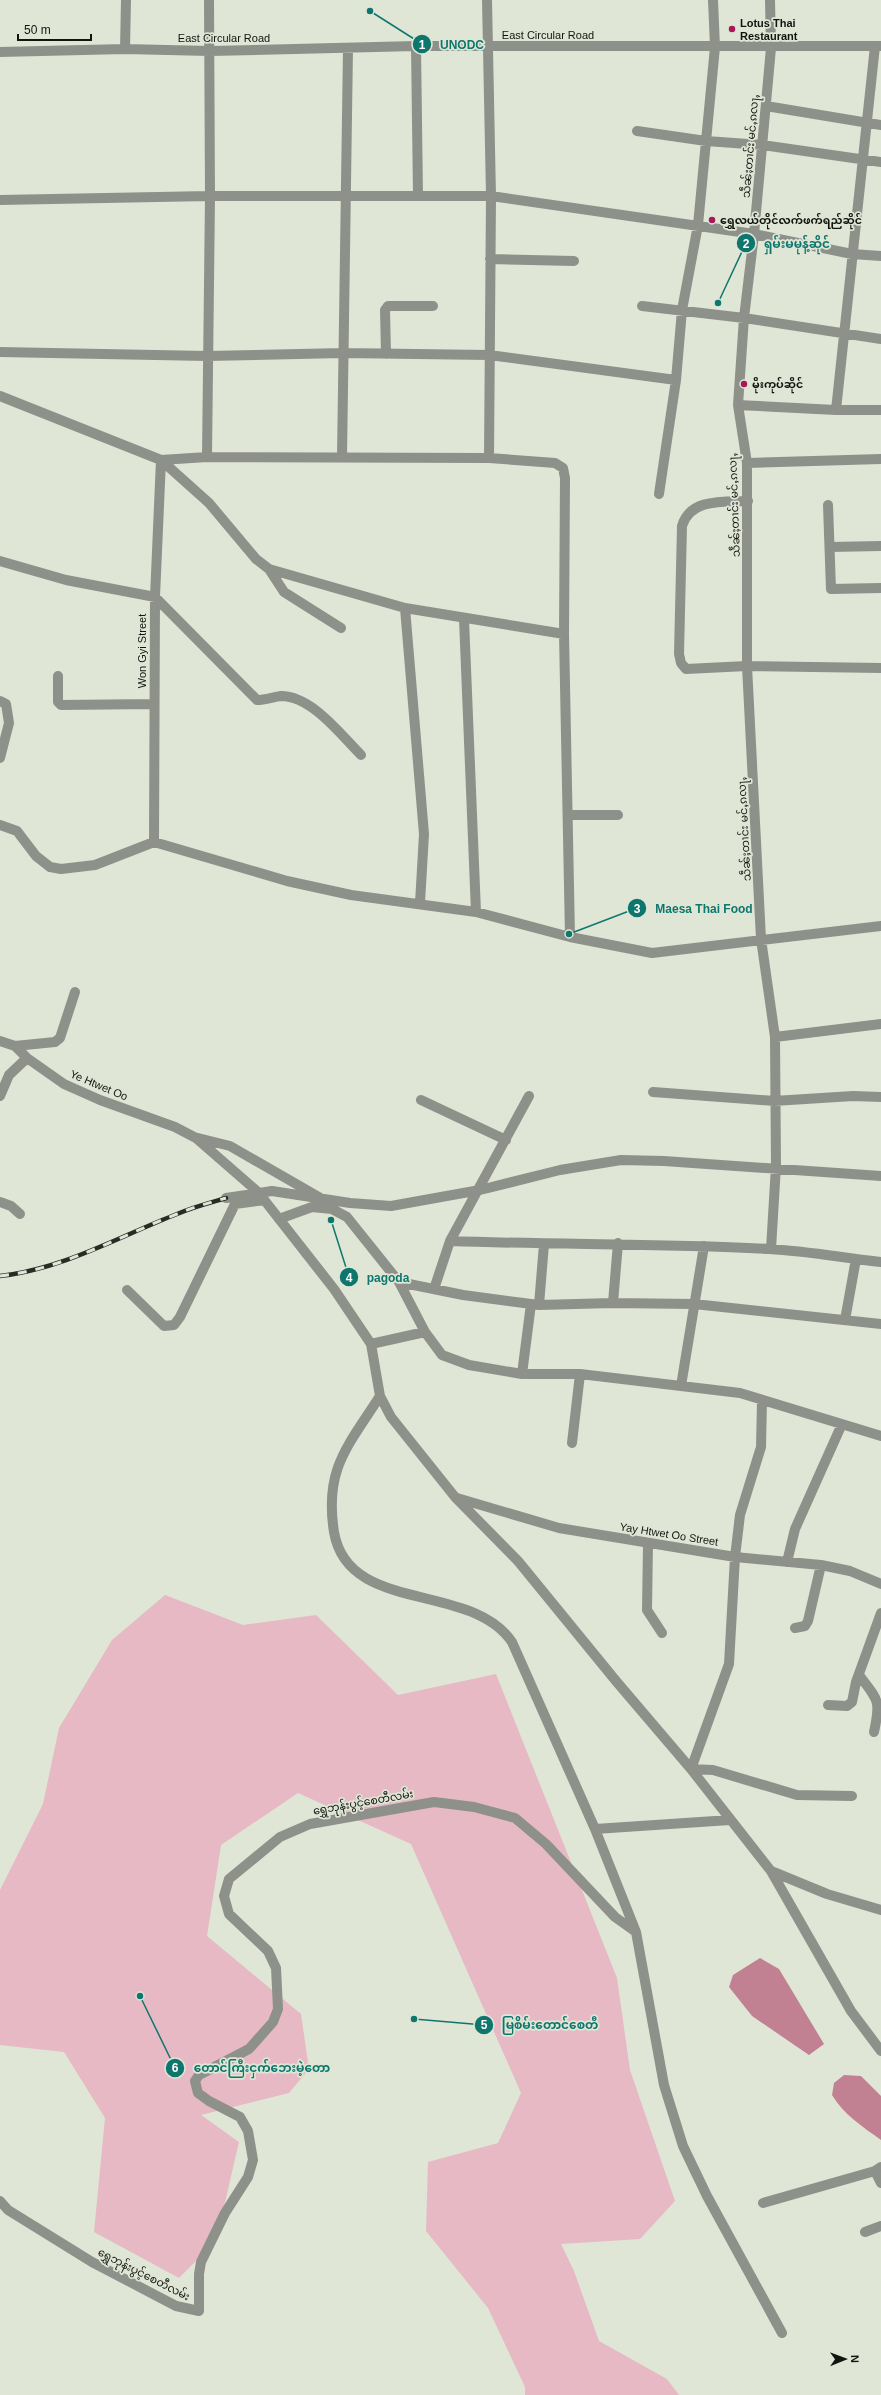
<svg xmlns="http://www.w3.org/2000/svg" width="881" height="2395" viewBox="0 0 881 2395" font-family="Arial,'Noto Sans Myanmar',sans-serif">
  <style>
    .green { fill: #e6b9c5 }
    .water { fill: #c28093 }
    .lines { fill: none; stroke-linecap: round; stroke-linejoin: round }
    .minor { stroke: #8e918a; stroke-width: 10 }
    .rail-casing { stroke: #292c25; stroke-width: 4.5 }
    .rail { stroke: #dfe6d6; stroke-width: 3; stroke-dasharray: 9; stroke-linecap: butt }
    .poi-dot { fill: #a71859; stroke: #dfe6d6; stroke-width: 1.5 }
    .labels { text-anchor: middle; stroke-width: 3.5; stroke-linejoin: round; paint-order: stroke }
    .poi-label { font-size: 11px; font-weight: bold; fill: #12150f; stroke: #dfe6d6; text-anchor: start }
    .street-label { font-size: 11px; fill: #12150f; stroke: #dfe6d6 }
    .leader { fill: none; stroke: #0f766e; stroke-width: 1.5 }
    .callout-dot { fill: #0f766e; stroke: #dfe6d6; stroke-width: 1.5 }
    .mark-label { font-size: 12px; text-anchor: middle; font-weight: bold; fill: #fff }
    .callout-label { font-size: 12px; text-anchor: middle; font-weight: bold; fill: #0f766e; stroke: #dfe6d6; stroke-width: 3.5; stroke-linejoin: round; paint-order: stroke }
  </style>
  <rect width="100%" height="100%" fill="#dfe6d6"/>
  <path class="green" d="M165,1595L243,1625L316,1615L398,1695L496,1674L617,1978L630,2070L675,2201L640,2239L561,2244L574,2271L599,2341L667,2379L679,2395H525V2387L488,2308L426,2231L428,2162L498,2143L521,2093L411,1844L298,1793L221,1845L207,1936L301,2014L309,2069L289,2093L201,2115L239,2142L216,2241L179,2278L94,2232L105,2118L64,2052L0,2045V1890L43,1804L59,1728L112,1640Z"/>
  <path class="water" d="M760,1958L779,1969L824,2044L809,2055L752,2016L729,1987L733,1975Z
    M844,2075L861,2076L881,2096V2140C863,2127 843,2114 832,2095L834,2083Z"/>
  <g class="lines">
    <path class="minor" d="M487,0L491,196L489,458
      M770,0L771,48L754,234L744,318L738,405L747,463V666L761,939L775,1037L776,1166L771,1249
      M416,46L418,196
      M125,49L126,0
      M0,52L125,49L210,51L416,46H881
      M766,106L881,125
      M637,131L706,141L762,145L881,162
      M0,200L210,196H491L754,234L852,254L881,256
      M490,259L574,261
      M642,306L744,318L881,339
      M0,352L207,356L343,353L489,355L676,380
      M386,354L385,310L388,306H433
      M0,396L161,460L209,503L256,559L269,569L405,608L564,634
      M738,405L836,410H881
      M836,410L875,46
      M207,457L210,196L209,0
      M342,457L348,48
      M161,460L207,457L489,458L555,463L563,468L565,478L564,634L570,937
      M747,463L881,459
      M659,494L676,380L682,310L698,225L715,47L713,0
      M748,501C724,502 690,498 682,526L679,654L681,663L686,669L747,666L881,668
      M828,505L831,589L881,588
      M830,547L881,546
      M0,561L66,580L155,597L257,700C265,700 273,697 281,696C312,696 341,735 361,755
      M269,569L284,592L341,628
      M405,608L424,834L420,903
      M464,619L476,912
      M58,676V702L61,705L154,704
      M0,701L6,704L9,723L0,758
      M568,815H618
      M0,825L17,831L36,856L50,867L61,869L95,865L154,842L287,881L351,895L476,912L570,937L652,953L881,926
      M154,842L155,597L161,460
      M775,1037L881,1024
      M0,1041L15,1046L27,1058L64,1084L100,1100L175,1127L196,1138L258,1192L334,1289L371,1344L380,1396L391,1417L455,1497L518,1561L616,1681L691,1769L771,1871L851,2011L881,2051
      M15,1046L55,1042L60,1038L75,992
      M653,1092L774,1101L853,1096L881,1097
      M0,1096L9,1075L27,1058
      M421,1100L506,1140
      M198,1138L230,1146L324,1200L332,1209L347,1217L399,1282L463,1295L539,1305L613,1303L694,1304L881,1324
      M226,1198L272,1191L350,1203L391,1206L480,1190L560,1170L621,1160L664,1161L881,1176
      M0,1202L11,1206L20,1214
      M279,1219L312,1207L332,1209
      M450,1241C557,1245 663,1243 769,1249C807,1251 844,1258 881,1262
      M399,1282L425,1332L442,1355L469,1365L522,1374H580L740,1393L881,1436
      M434,1289L450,1241L529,1096
      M127,1290L164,1326L174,1325L180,1317L235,1204L264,1200
      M613,1303L618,1243
      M539,1305L544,1244
      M845,1320L856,1259
      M371,1344L425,1332
      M522,1374L531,1304
      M681,1386L704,1246
      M380,1396C348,1446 324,1469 334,1532C348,1615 471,1581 512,1642L595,1829L636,1932L664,2085L683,2146L707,2196L782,2333
      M762,1401L761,1447L740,1515L735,1557L729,1664L691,1769L713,1770L797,1795L852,1796
      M572,1443L580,1374
      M457,1498L559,1528L735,1557L821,1565L850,1571L881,1584
      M648,1543L647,1610L662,1633
      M787,1562L795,1529L842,1424
      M795,1628L805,1626L808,1621L821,1565
      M859,1675C878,1700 881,1700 874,1732
      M828,1705L847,1706L852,1702L856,1682L881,1613
      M595,1829L730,1820
      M771,1871L827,1894L881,1910
      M875,2171L881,2183
      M0,2201L8,2210L92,2262L176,2306L199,2311V2274L201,2262L225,2213L248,2177L253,2160L248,2131L240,2117L209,2101L198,2093L195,2081L199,2075L249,2049L273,2022L278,2009L276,1968L268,1951L229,1914L224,1896L229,1879L280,1837L310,1824L434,1802L474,1807L515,1818L546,1844L615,1917L636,1932
      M763,2203L875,2171L881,2167
      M865,2232L881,2226"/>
    <defs>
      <path id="rail" d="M0,1276C63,1269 118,1237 177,1214C193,1207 209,1203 226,1198"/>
    </defs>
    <use href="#rail" class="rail-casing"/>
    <use href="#rail" class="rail"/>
  </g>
  <g class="poi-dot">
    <circle cx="732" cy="29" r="4"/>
    <circle cx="712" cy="220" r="4"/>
    <circle cx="744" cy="384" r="4"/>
  </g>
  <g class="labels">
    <g class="poi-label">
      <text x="740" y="27">Lotus Thai<tspan x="740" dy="13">Restaurant</tspan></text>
      <text x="720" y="224">ရွှေလယ်တိုင်လက်ဖက်ရည်ဆိုင်</text>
      <text x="752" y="388">မိုးကုပ်ဆိုင်</text>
    </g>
    <g class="street-label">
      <text x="548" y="39">East Circular Road</text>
      <text x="224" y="42">East Circular Road</text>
      <text transform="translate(750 146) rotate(-85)" y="4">သဵၼ်ႈတၢင်း မင်ႇၵလႃႇ</text>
      <text transform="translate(734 505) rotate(-92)" y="4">သဵၼ်ႈတၢင်း မင်ႇၵလႃႇ</text>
      <text transform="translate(142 651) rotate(-90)" y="4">Won Gyi Street</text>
      <text transform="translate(744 829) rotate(-93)" y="4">သဵၼ်ႈတၢင်း မင်ႇၵလႃႇ</text>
      <text transform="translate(99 1085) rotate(23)" y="4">Ye Htwet Oo</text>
      <text transform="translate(669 1534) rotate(9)" y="4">Yay Htwet Oo Street</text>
      <text transform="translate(363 1802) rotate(-10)" y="4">ရွှေဘုန်းပွင့်စေတီလမ်း</text>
      <text transform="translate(144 2274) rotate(27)" y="4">ရွှေဘုန်းပွင့်စေတီလမ်း</text>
    </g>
  </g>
  <path class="leader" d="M370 11L422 44M718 303L746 243M569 934L637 908M331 1220L349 1277M414 2019L484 2025M140 1996L175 2068"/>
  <g class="callout-dot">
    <circle cx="370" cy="11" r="4"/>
    <circle cx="718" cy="303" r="4"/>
    <circle cx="569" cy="934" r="4"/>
    <circle cx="331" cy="1220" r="4"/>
    <circle cx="414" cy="2019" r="4"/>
    <circle cx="140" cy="1996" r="4"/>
    <circle cx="422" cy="44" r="10"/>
    <circle cx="746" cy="243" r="10"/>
    <circle cx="637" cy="908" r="10"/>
    <circle cx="349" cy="1277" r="10"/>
    <circle cx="484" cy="2025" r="10"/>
    <circle cx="175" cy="2068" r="10"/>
  </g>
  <g class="mark-label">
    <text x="422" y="49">1</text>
    <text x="746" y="248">2</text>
    <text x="637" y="913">3</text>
    <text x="349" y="1282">4</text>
    <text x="484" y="2029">5</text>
    <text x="175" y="2072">6</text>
  </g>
  <g class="callout-label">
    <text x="462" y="49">UNODC</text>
    <text x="797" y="248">ရှမ်းမမုန့်ဆိုင်</text>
    <text x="704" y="913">Maesa Thai Food</text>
    <text x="388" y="1282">pagoda</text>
    <text x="550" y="2029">မြစိမ်းတောင်စေတီ</text>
    <text x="262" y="2072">တောင်ကြီးငှက်ဘေးမဲ့တော</text>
  </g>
  <g transform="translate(845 2359) rotate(89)" stroke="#dfe6d6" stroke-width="3" paint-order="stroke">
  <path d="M0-3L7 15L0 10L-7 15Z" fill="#12150f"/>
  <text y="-6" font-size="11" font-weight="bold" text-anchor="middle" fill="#12150f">N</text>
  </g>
  <path d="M18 34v6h73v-6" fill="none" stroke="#12150f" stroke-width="2"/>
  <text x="24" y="34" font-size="12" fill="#12150f" stroke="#dfe6d6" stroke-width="3" paint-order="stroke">50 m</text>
</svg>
